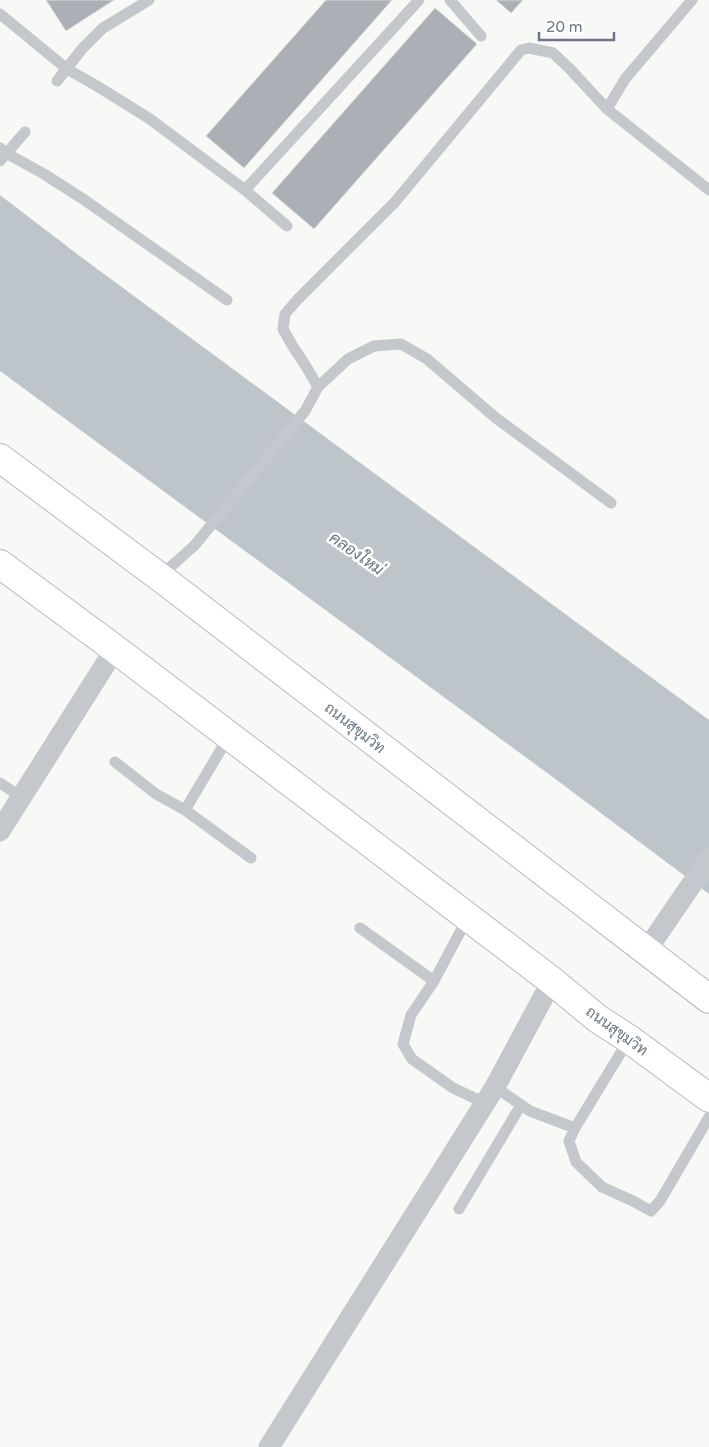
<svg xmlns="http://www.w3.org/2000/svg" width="709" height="1447" viewBox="0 0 709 1447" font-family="'Varela Round',Sarabun,sans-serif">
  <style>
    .water { fill: #bdc5ca }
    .building { fill: #aab0b6; stroke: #dadad8 }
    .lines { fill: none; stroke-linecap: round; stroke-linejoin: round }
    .trunk-casing { stroke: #b7babd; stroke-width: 30 }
    .service { stroke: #c4c7cb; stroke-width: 11 }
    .minor { stroke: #c4c7cb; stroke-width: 21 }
    .trunk { stroke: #fff; stroke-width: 28 }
    .labels { text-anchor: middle; stroke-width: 5; stroke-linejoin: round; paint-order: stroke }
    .street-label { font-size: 15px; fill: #6a7684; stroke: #fff }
    .water-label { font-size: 16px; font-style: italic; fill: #66777f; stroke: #fff }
  </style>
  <rect width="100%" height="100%" fill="#f8f8f6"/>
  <path class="water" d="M0,195L81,257L709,720V894L554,778L0,371Z"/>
  <path class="building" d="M46,0H114L66,31Z
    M326,0H392L244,168L206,136Z
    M496,0H523L511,13Z
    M435,8L477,44L314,229L272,193Z"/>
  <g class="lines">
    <defs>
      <path id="trunk" d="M0,458L169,584L709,999
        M0,564L115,649L552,981L598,1019L629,1039L709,1098"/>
    </defs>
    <use href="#trunk" class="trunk-casing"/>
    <path class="service" d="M450,0L481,36
      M0,14L67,69L97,86L150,119L245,190L287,226
      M57,81L82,49L103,28L149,0
      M607,109L709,190
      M0,148L6,153L44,174L83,199L227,300
      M0,161L25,132
      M245,190L419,0
      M318,387L348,359L374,346L401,344L427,359L496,418L611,503
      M159,577L194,546L305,411L318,387L307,368L292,345L283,329L285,314L298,299L395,202L521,50L529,48L553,53L570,69L607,109L625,79L692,0
      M115,762L156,794L185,810L251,858
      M0,783L21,797
      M185,810L229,736
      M468,917L434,981L411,1015L403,1044L412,1059L453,1088L485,1103
      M360,928L434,981
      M495,1087L530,1111L575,1128L629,1039
      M575,1128L569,1141L576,1162L602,1187L633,1201L651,1211L660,1201L709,1117
      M459,1209L521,1105"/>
    <path class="minor" d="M0,831L115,649
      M646,951L709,859
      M269,1447L495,1087L552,981"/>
    <use href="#trunk" class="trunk"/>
  </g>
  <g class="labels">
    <g class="street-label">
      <text transform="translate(355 728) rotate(38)" y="5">ถนนสุขุมวิท</text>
      <text transform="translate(617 1031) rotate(36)" y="5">ถนนสุขุมวิท</text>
    </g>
    <g class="water-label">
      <text transform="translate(357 553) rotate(35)" y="6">คลองใหม่</text>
    </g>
  </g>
  <path d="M539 32v8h75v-8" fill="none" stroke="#6a7684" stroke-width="2.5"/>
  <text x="546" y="32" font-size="15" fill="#6a7684" stroke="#ffffff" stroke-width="4" paint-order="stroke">20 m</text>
</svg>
